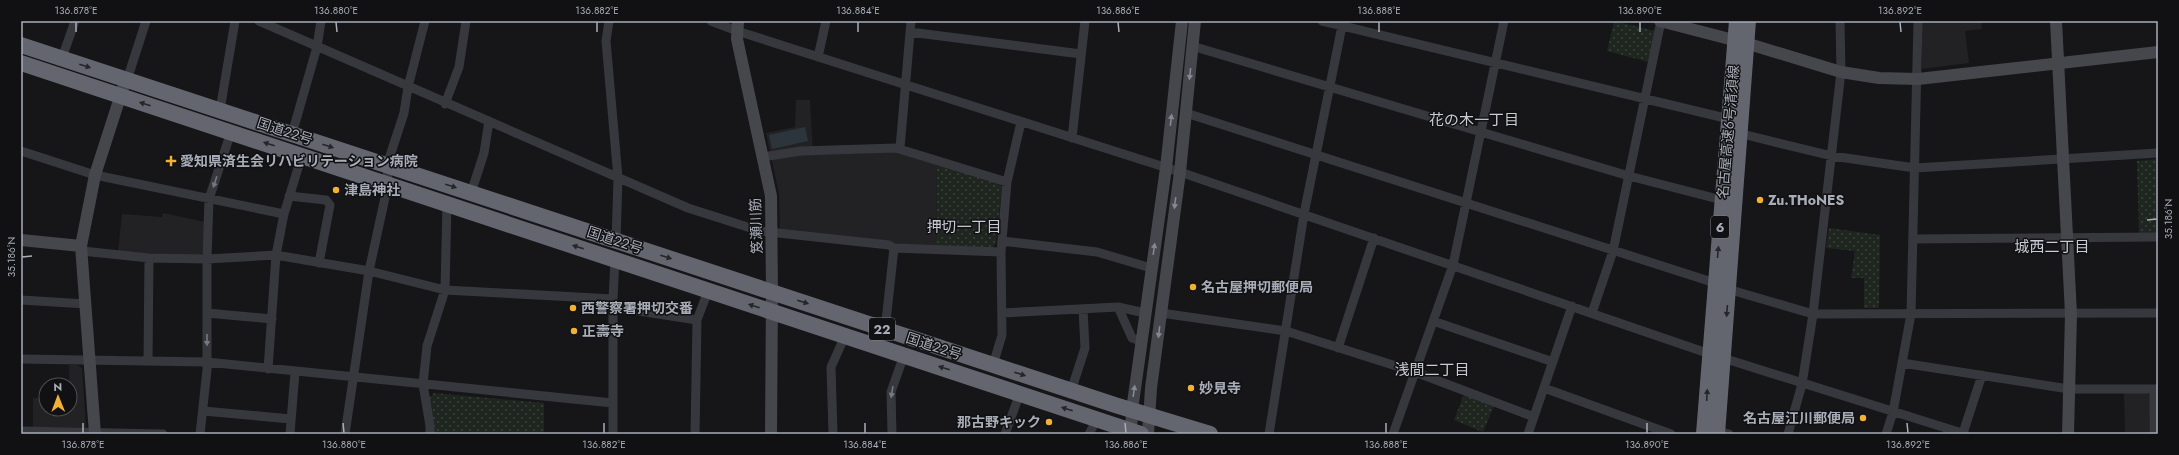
<svg xmlns="http://www.w3.org/2000/svg" width="2179" height="455" viewBox="0 0 2179 455" font-family="Jost,'Noto Sans JP',sans-serif">
  <style>
    .built { fill: #222225 }
    .park { fill: url(#park-dots) }
    .water { fill: #2c353c }
    .lines { fill: none; stroke-linecap: round; stroke-linejoin: round }
    .street { stroke: #37383d; stroke-width: 9 }
    .secondary { stroke: #45474d; stroke-width: 12 }
    .highway { stroke: #63666e; stroke-width: 16 }
    .highway-bridge { stroke: #63666e; stroke-width: 16 }
    .oneway { fill: #26262a }
    .oneway2 { fill: #858993 }
    .oneway3 { fill: #757881 }
    .ticks { fill: none; stroke: #a8adb8; stroke-width: 1.5 }
    .poi-dot { fill: #f2b134; stroke: #111113; stroke-width: 1.5 }
    .labels { text-anchor: middle; stroke-width: 3; stroke-linejoin: round; paint-order: stroke }
    .shield { fill: #111113; stroke: #7b7e86; stroke-width: 1 }
    .shield-label { font-size: 13px; font-weight: bold; fill: #a8adb8 }
    .street-label { font-size: 14px; fill: #a8adb8; stroke: #111113 }
    .poi-label { font-size: 14px; font-weight: bold; fill: #a8adb8; stroke: #111113; text-anchor: start }
    .neighbourhood-label { font-size: 15px; fill: #c9ccd4; stroke: #111113 }
    .neatline { fill: none; stroke: #a8adb8; stroke-width: 1.5 }
    .ticks-label { font-size: 10px; text-anchor: middle; fill: #a8adb8 }
  </style>
  <defs>
    <pattern id="park-dots" width="8" height="8" patternUnits="userSpaceOnUse"><rect width="8" height="8" fill="#1e261f"/><path d="M2 2h.1M6 6h.1" fill="none" stroke="#3c433d" stroke-width="1.8" stroke-linecap="round"/></pattern>
  </defs>
  <rect width="100%" height="100%" fill="#161618"/>
  <path class="built" d="M1922,21H1981L1982,29L1965,31L1969,63L1922,69Z
    M796,100H810L813,155L898,152L937,165L936,246L902,245L780,230L779,194L766,133L795,127Z
    M163,213L205,222L204,251L201,255H150L118,252L122,214L162,217Z
    M69,365H78L82,369L86,428L33,427V398H46V409H70Z
    M2124,393H2147L2150,395L2149,434L2125,432Z"/>
  <path class="park" d="M1614,21L1655,31L1649,62L1607,51Z
    M2158,159V233H2139L2137,161Z
    M937,165L1000,184L1002,187L996,243L993,248L936,246Z
    M1829,228L1880,235L1879,308H1864V278H1851L1855,251L1826,248Z
    M434,393L544,403V434H432L428,399Z
    M1464,394L1494,406L1483,432L1454,420Z"/>
  <path class="water" d="M805,127L808,141L772,149L769,135Z"/>
  <g class="lines">
    <path class="street" d="M259,21L688,208L760,231L889,245L894,248L1001,252
      M609,21L606,41L618,178L616,241
      M711,21L737,31L1180,172L1707,353L1965,434
      M1322,21L1725,118
      M910,32L1081,54
      M1192,46L1629,176L1718,199
      M818,57L826,21
      M62,58L75,21
      M127,80L146,21
      M445,104L459,67L466,21
      M220,110L235,21
      M1186,113L1712,282
      M292,134L317,47L321,21
      M1742,134L1832,156L1915,168L2158,153
      M1072,138L1085,21
      M900,148L911,21
      M21,151L95,175L284,214
      M762,157L801,151L896,148L1007,182
      M471,193L484,153L489,121
      M289,196L326,200L330,205L319,263
      M1913,239L2158,237
      M1002,241L1097,252L1151,268
      M82,251L149,258L207,259L276,255L369,271L445,290L613,299
      M1731,290L1813,314L2158,313
      M21,300L86,304
      M613,307L697,320L695,434
      M1118,307L1132,338L1141,341
      M207,313L272,319
      M1002,313L1118,307L1145,313
      M1161,313L1286,331L1415,372L1534,417
      M1592,313L1613,251L1661,21
      M697,320L708,291
      M1433,321L1553,362
      M885,330L894,248
      M1338,348L1374,238
      M21,359L207,362L613,403
      M148,361L149,258
      M1902,363L2069,389H2158
      M993,365L1002,335L1001,252L1007,182L1021,122
      M268,369L276,255L284,214L302,155
      M1544,388L1671,434
      M1071,391L1085,348L1083,309
      M203,411L291,419
      M21,431L163,434
      M1721,432L1729,434
      M1963,433L1982,375
      M200,434L207,370V259L209,199L231,132
      M290,434L295,372
      M345,434L369,271L388,184L387,165L404,113L408,87L425,21
      M430,434V426L423,384L427,346L445,290L447,203
      M613,434V299L615,259
      M833,434L831,367L845,336
      M892,434L891,392L904,355
      M1005,434L1020,393
      M1089,434L1097,419
      M1269,434L1304,214L1343,21
      M1393,434L1453,265L1504,21
      M1528,434L1572,306
      M1788,434L1802,384L1813,314L1841,72L1840,21
      M1886,434L1893,412L1911,314L1918,21
      M2154,434V389"/>
    <path class="secondary" d="M738,21L737,39L771,196L772,292L771,434
      M1660,21L1749,44L1841,72L1879,78L1918,79L2158,52
      M2056,21L2071,314L2068,434
      M21,240L81,246
      M95,434L81,246L95,175L123,88
      M1131,434L1132,410L1166,168L1182,21
      M1148,434L1151,388L1180,172L1195,21"/>
    <path class="highway" d="M21,45L1115,405L1210,434
      M21,63L1141,434"/>
    <path class="highway-bridge" d="M1704,434L1737,21
      M1717,434L1748,21"/>
  </g>
  <defs><path id="oneway-solid" d="M-6-.8H1V-3.2L6.5 0L1 3.2V.8H-6Z"/></defs>
  <g class="oneway">
    <use href="#oneway-solid" transform="translate(85 66) rotate(18)"/>
    <use href="#oneway-solid" transform="translate(145 104) rotate(-162)"/>
    <use href="#oneway-solid" transform="translate(269 144) rotate(-162)"/>
    <use href="#oneway-solid" transform="translate(328 146) rotate(18)"/>
    <use href="#oneway-solid" transform="translate(451 186) rotate(18)"/>
    <use href="#oneway-solid" transform="translate(578 247) rotate(-162)"/>
    <use href="#oneway-solid" transform="translate(1718 252) rotate(-85)"/>
    <use href="#oneway-solid" transform="translate(666 257) rotate(18)"/>
    <use href="#oneway-solid" transform="translate(803 302) rotate(18)"/>
    <use href="#oneway-solid" transform="translate(754 306) rotate(-162)"/>
    <use href="#oneway-solid" transform="translate(1727 311) rotate(94)"/>
    <use href="#oneway-solid" transform="translate(944 368) rotate(-162)"/>
    <use href="#oneway-solid" transform="translate(1020 374) rotate(18)"/>
    <use href="#oneway-solid" transform="translate(1707 395) rotate(-87)"/>
    <use href="#oneway-solid" transform="translate(1067 409) rotate(-162)"/>
  </g>
  <g class="oneway2">
    <use href="#oneway-solid" transform="translate(1190 74) rotate(96)"/>
    <use href="#oneway-solid" transform="translate(1171 120) rotate(-83)"/>
    <use href="#oneway-solid" transform="translate(1175 203) rotate(97)"/>
    <use href="#oneway-solid" transform="translate(1154 249) rotate(-82)"/>
    <use href="#oneway-solid" transform="translate(1159 332) rotate(97)"/>
    <use href="#oneway-solid" transform="translate(1134 391) rotate(-82)"/>
  </g>
  <g class="oneway3">
    <use href="#oneway-solid" transform="translate(215 182) rotate(108)"/>
    <use href="#oneway-solid" transform="translate(207 340) rotate(90)"/>
    <use href="#oneway-solid" transform="translate(892 392) rotate(99)"/>
  </g>
  <path class="ticks" d="M76,22V32M336,22L337,32M597,22V32M858,22V32M1118,22L1119,32M1379,22V32M1640,22V32M1900,22L1901,32M2147,220L2157,219M22,257L32,256M83,423V433M343,423L344,433M604,423V433M865,423V433M1125,423L1126,433M1386,423V433M1647,423V433M1907,423L1908,433"/>
  <g class="poi-dot">
    <path d="M169 155h4v4h4v4h-4v4h-4v-4h-4v-4h4z"/>
    <circle cx="336" cy="190" r="4"/>
    <circle cx="1760" cy="200" r="4"/>
    <circle cx="1193" cy="287" r="4"/>
    <circle cx="573" cy="308" r="4"/>
    <circle cx="574" cy="331" r="4"/>
    <circle cx="1191" cy="388" r="4"/>
    <circle cx="1863" cy="418" r="4"/>
    <circle cx="1049" cy="422" r="4"/>
  </g>
  <g class="labels">
    <g class="shield">
      <rect x="1711" y="216" width="18" height="22" rx="3"/>
      <rect x="869" y="318" width="26" height="22" rx="3"/>
    </g>
    <g class="shield-label">
      <text x="1720" y="232">6</text>
      <text x="882" y="334">22</text>
    </g>
    <g class="street-label">
      <text transform="translate(285 131) rotate(18)" y="5">国道22号</text>
      <text transform="translate(1728 132) rotate(-85)" y="5">名古屋高速6号清須線</text>
      <text transform="translate(756 226) rotate(-92)" y="5">笈瀬川筋</text>
      <text transform="translate(615 240) rotate(18)" y="5">国道22号</text>
      <text transform="translate(934 346) rotate(18)" y="5">国道22号</text>
    </g>
    <g class="poi-label">
      <text x="180" y="166">愛知県済生会リハビリテーション病院</text>
      <text x="344" y="195">津島神社</text>
      <text x="1768" y="205">Zu.THoNES</text>
      <text x="1201" y="292">名古屋押切郵便局</text>
      <text x="581" y="313">西警察署押切交番</text>
      <text x="582" y="336">正壽寺</text>
      <text x="1199" y="393">妙見寺</text>
      <text x="1855" y="423" text-anchor="end">名古屋江川郵便局</text>
      <text x="1041" y="427" text-anchor="end">那古野キック</text>
    </g>
    <g class="neighbourhood-label">
      <text x="1474" y="125">花の木一丁目</text>
      <text x="964" y="232">押切一丁目</text>
      <text x="2052" y="252">城西二丁目</text>
      <text x="1432" y="375">浅間二丁目</text>
    </g>
  </g>
  <rect width="2179" height="455" fill="none" stroke="#111113" stroke-width="44"/>
  <g transform="translate(58 397) rotate(359)"><circle r="19" fill="#111113" stroke="#4d4f55"/>
  <path d="M0-3L7 15L0 10L-7 15Z" fill="#f2b134"/>
  <text y="-6" font-size="11" font-weight="bold" text-anchor="middle" fill="#a8adb8">N</text>
  </g>
  <rect x="22" y="22" width="2135" height="411" class="neatline"/>
  <g class="ticks-label">
    <text x="76" y="14">136.878°E</text>
    <text x="336" y="14">136.880°E</text>
    <text x="597" y="14">136.882°E</text>
    <text x="858" y="14">136.884°E</text>
    <text x="1118" y="14">136.886°E</text>
    <text x="1379" y="14">136.888°E</text>
    <text x="1640" y="14">136.890°E</text>
    <text x="1900" y="14">136.892°E</text>
    <text transform="translate(2168 219) rotate(-90)" y="4">35.186°N</text>
    <text transform="translate(11 257) rotate(-90)" y="4">35.186°N</text>
    <text x="83" y="448">136.878°E</text>
    <text x="344" y="448">136.880°E</text>
    <text x="604" y="448">136.882°E</text>
    <text x="865" y="448">136.884°E</text>
    <text x="1126" y="448">136.886°E</text>
    <text x="1386" y="448">136.888°E</text>
    <text x="1647" y="448">136.890°E</text>
    <text x="1908" y="448">136.892°E</text>
  </g>
</svg>
